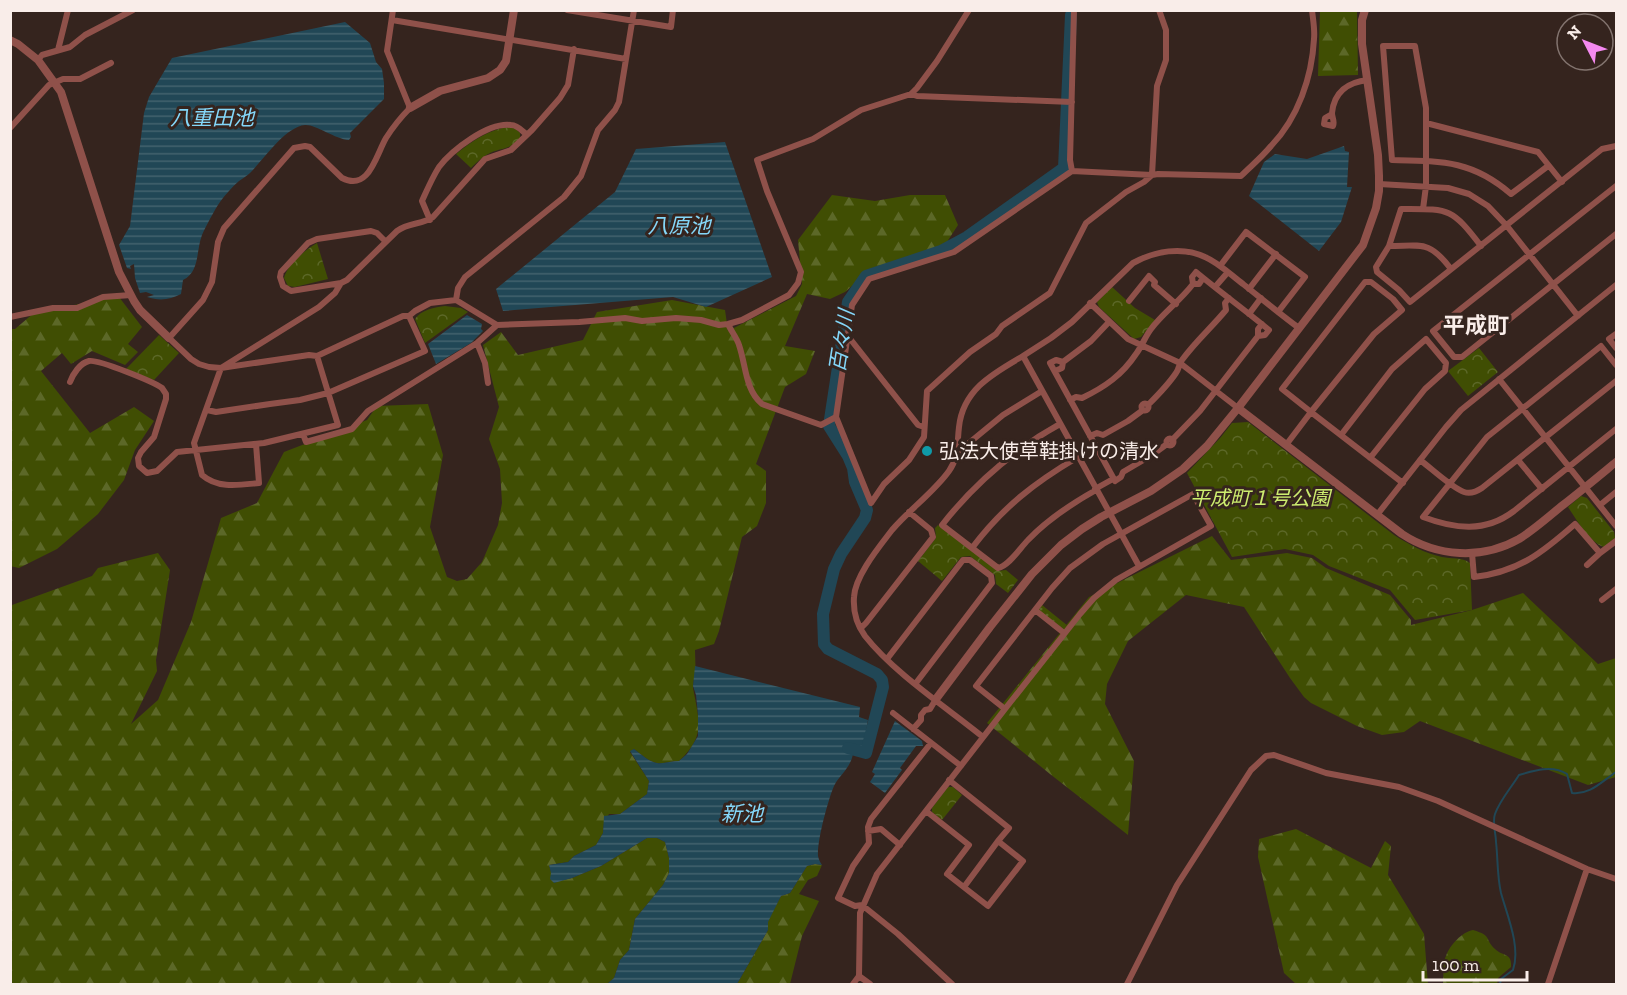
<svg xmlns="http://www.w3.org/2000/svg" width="1627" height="995" viewBox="0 0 1627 995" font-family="'Zilla Slab','Noto Sans JP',serif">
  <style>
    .grass { fill: url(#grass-dots) }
    .forest { fill: url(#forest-firs) }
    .park { fill: url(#park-crowns) }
    .water { fill: url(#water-rules) }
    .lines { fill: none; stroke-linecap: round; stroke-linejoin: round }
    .stream { stroke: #214756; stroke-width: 2 }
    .river { stroke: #214756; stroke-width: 12 }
    .minor { stroke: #8f514a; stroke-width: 6 }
    .tertiary { stroke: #8f514a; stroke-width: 8 }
    .culture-dot { fill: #0f9aa8; stroke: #35241e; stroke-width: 2 }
    .labels { text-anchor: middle; stroke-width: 6; stroke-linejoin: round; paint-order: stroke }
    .poi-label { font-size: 20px; fill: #f9ede9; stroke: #35241e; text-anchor: start }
    .park-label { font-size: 20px; font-style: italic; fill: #cded6f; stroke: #35241e }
    .water-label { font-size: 21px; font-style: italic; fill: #84d7f9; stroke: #35241e }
    .quarter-label { font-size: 22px; font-weight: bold; fill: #f9ede9; stroke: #35241e }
  </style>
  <defs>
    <pattern id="grass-dots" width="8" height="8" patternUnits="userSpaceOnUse" patternTransform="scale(1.5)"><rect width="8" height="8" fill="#404e03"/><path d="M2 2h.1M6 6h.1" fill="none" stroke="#5c6828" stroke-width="1.8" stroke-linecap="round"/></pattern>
    <pattern id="forest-firs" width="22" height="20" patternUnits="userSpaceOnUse" patternTransform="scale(1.5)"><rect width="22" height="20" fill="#404e03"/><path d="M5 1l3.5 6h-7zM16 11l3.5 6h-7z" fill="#5c6828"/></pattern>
    <pattern id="park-crowns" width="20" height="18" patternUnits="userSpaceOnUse" patternTransform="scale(1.5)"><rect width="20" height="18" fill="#404e03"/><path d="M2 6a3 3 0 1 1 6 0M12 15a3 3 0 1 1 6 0" fill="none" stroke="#5c6828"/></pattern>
    <pattern id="water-rules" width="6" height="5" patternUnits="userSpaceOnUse" patternTransform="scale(1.5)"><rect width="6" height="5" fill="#214756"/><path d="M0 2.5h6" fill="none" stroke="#42626e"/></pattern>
  </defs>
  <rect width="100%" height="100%" fill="#35241e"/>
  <path class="grass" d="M1042,605L1068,626L1065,630L1038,610Z"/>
  <path class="forest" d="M1320,11H1357L1358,75L1318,76Z
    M832,195L875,201L910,195H945L958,225L945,245L927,261L867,273L845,292L830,299L807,294L785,346L815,351L806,374L785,387L756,464L766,471V503L757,526L742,537L719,631L714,644L695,650C695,658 696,666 695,674C694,678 693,683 693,688C699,721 706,736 679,761C672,761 664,764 657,763C649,762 641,754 634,749L630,752L649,781L647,794L620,814H609L604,822L603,833L596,845L574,856L568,862L549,865L554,882L572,878L601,866L647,838H657L665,842L669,858V873L663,885L635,919L629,950L620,960L614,978L607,984H11L10,607L12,605L92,576L98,568L158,553L170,570L156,660L157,671L131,724L158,700L191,622L221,518L257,503L284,452L367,420L377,406L428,404L443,455L430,527L447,577L457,581L467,579L482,562L498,525L502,503L500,469L489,439L499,407L483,345L501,332L518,355L583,340L597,312L672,300L725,310L728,331L796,296L802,284L798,240Z
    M119,297L142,327L128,344L138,352L125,365L92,351L71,364L62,353L41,371L90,433L134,407L154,421L135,450L124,480L98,514L57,549L19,568L10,566V329H15L35,312Z
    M1212,536L1231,560L1287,553L1312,558L1326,568L1390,595L1411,620V625L1472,610L1523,593L1598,664L1616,658V777L1588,785L1420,721L1404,732L1382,735L1357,726L1311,703L1304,697L1290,678L1244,607L1186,595L1128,641L1107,684L1105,704L1134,761L1128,835L1050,774L987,723L1089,597Z
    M1296,829L1371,868L1385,841L1391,846L1388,875L1424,934L1428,984H1296L1284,973L1258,857L1259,839Z
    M815,864L822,865L817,876L808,880L799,894L819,901L802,936L790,984H737L768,930L767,922L781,896L790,893L807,866Z
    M1473,930C1493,936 1484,939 1495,949C1503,957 1512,952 1511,967L1498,978L1497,984H1443C1444,975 1442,964 1446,956C1450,945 1462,932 1473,930Z"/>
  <path class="park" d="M509,127L516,129L520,133V138C508,151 504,147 490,153C482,157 477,162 471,168L456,154C471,142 489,129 509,127Z
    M317,243L328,279L295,287L288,286L284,278C287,265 306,249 317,243Z
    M1112,287L1135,308L1155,320L1141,337L1134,339L1099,307L1097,302Z
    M445,306L461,308L468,312L425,343L415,319C421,310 435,307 445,306Z
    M159,335L179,353L154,380L126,369Z
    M1479,348L1498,372L1468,396L1448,371Z
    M1248,422L1394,535C1410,545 1424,553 1442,557C1451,559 1462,557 1470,563L1472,610L1415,620L1390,590L1329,566L1313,555L1285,549L1232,557L1187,473L1221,437L1232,423Z
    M1581,496L1587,498L1614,532L1615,538L1604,547C1590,543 1576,519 1568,507Z
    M938,525L998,571L1006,570L1018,580L1008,593L996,584L995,575L970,556L961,557L942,581L918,561L936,538L935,528Z
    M948,787H953L962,795L942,820L932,812V808Z"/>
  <path class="water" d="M345,22L370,43L376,62L382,69L384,83V99L350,133L351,137L349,140C335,139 315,124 305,125C285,127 264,159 250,173C247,176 243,178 239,181C232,187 225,195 220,202C215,209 206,226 202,235C196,250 200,272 183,280L181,294C170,300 159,301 147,297L154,295L146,292L140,293L135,278L134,264L130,266L131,269L127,268L119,245L130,226L144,113L149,97L172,58Z
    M725,142L772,277L706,307L673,297L503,311L496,289L615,192L636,149Z
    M1344,146L1345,151L1349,152L1347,187H1352L1341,222L1319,251L1249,196L1264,162L1275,154L1307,159Z
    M467,315L482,324L481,329L483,331L471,343L436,364L428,344Z
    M695,666L860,707L859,717L868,720L862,756L853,754C850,769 840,774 834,786C828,800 817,841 818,856C819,860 820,862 822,865L815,864L807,866L790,893L781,896L768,922V930L737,984H607L614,978L620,960L629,950L635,919L663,885L669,873V858L665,842L657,838H647L601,866L572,878L554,883L550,879L551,873L549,865L568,862L574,856L596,845L603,833L604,816L620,814L647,794L649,781L630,751L634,749C641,754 649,762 657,763C664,764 672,761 679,761L687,754L698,736V715L696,695L693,686Z
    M895,721L922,741L923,746H916L900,768L902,770L885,793L870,782L875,774L872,772Z"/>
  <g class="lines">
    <path class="stream" d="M1500,984L1501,979L1513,970C1521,947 1507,915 1501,893C1497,876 1498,859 1496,842C1496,834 1492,822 1495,814C1500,800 1511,788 1519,775C1535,770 1553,765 1567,774L1572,793C1590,795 1601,782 1616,772"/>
    <path class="river" d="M848,748L866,753L883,687L882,680L877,674L828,649L824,644L823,614L834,569L841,554L865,518L867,510L855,482L853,468L848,456L829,426L848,302L866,276L941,251L967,237L1064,168L1071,15"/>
    <path class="minor" d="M393,10L387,51L410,108C401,117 393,127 386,138C376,155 369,192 342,178L310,147L305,146L294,148L224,228L218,242L212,282L203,300L169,338L191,359L199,364L209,367L221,368L309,355L317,356L403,316H409L415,311L430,303L456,300L497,325
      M567,10L671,27L673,10
      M392,20L626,59
      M58,50L68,10
      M38,60L42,55L70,47L85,35L133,10
      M911,94L917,96L1072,102
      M1332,114L1325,118L1324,124L1333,126C1335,121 1332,118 1332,113C1334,92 1348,82 1368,80
      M1426,123L1538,152L1562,182
      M10,128L49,85L63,79H80L111,63
      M1072,171L1070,160L1074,10
      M1379,184L1448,188L1469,194L1488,206L1507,226L1578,316
      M1616,186L1433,331L1454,357H1462L1616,234
      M1423,209L1426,186V108L1415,46H1383L1392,160C1441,161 1472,160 1511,194L1548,166
      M430,220L422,201C427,190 432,178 439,167C452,150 488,122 511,125C518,125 522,131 527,135
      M1389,246C1422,246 1429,240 1451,269
      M1481,246C1451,207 1449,209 1401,209L1389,246L1376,267L1377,272L1399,290L1410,302L1602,149L1616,146
      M1220,266L1246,232L1305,277L1278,312
      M1203,278L1199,284H1193L1192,277L1196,272C1220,292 1245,310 1269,330L1265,335L1258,336V329L1262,324
      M1365,282H1371L1393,299L1402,310L1374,334L1311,412L1282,389Z
      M341,283L291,291L283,286L280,277L281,272L308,243L317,239L371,231L377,233L386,242
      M1215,287L1228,272
      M1249,289L1276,254
      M456,300L458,288L465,277L564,197L581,176L598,130L615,110L619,102L634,10
      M1129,301L1149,276L1155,282L1154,285L1176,304
      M1090,303L1128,339L1180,363L1238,408
      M1249,314L1261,298
      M10,317L53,308H77L103,297L131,295
      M728,324C731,331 737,338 739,345C746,365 745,390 762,404L821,425L836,417
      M1616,334L1609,339L1616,348
      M847,338L851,340L918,425L924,427
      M477,343L485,363L488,383
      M1023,356L1051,338L1072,322L1133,263C1155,251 1182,246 1205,257C1219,263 1231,275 1243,284C1262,299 1280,314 1299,328
      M1063,362L1091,341L1109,322
      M1616,365L1601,346L1487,437L1423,517C1455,529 1485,533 1514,511L1616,429
      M1055,371L1062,368L1063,362L1056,360L1050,363L1115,481L1121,477L1123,472L1152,455L1167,444
      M1499,379L1616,526
      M70,382C73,374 80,363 89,361C98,359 154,382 162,388L166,394V399L154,437L141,452L138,458L139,466L147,473L157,471L177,452L264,443L338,425L317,356
      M1070,400L1076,397L1082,398C1105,387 1122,375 1136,354C1142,346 1145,337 1151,329C1163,313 1180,301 1193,284
      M1141.5 407a3.5 3.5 0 1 1 7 0a3.5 3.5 0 1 1-7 0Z
      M1148,405C1158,395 1168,385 1176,373C1179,369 1179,364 1182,360C1195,342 1212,327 1226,310L1225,303L1229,298
      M207,410L216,412L270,404L300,400L328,393L425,351L409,316
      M1060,424C1013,450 975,483 942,525L998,568C1009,566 1020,548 1028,540C1048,519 1071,504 1096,490
      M303,434L306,442L352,429L368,411L477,343L497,325L579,322L625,318L642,321L676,318L701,320L719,325L728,324L742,320L789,295L798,283L801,272L767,191L757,160L813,139L861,110L911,94L917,88L937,61L969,10
      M1341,435L1392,369L1426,339L1446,363L1445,371L1425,389L1370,458
      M1090,436L1097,433L1103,435L1128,421L1143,410
      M1166.5 442a3.5 3.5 0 1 1 7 0a3.5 3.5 0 1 1-7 0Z
      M1172,440L1200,411L1258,336
      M256,444L259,483C239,485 218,489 202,475L194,443L221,368L319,307L335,293L341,283L347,280L397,231C409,222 422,225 433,217L485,159L511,150L532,130L560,98L568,85L574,49
      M1286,445L1311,412L1403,483
      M958,452L1003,415L1042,391
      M1420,460C1431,468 1452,488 1464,492C1470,494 1476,492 1482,488L1616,381
      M1518,460L1542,489
      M1095,489L1113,479
      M871,503L836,417L852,305L869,279L954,252L1072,171L1152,175L1158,174L1241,176C1251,166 1262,157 1271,146C1298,118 1312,77 1314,39C1315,29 1313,20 1312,10
      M871,503L884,484L909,460L924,437L927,391L970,352L996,334L1002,326L1050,293L1086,223L1126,192L1144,182L1152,175L1157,86L1166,60V30L1159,10
      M1600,505L1616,492
      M1377,515L1446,427L1461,410L1616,285
      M972,548C1003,507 1034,483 1078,457
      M1472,553L1474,577C1519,572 1543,552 1575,524L1600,553L1616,541
      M1587,565L1600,553
      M1602,600L1616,589
      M1035,610L1064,633
      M861,628L866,623L933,537L931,530L909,512
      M887,659L963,560H970L991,576L992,583L916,683
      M893,713L961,766
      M913,729L921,720V715L925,710L930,709L936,699
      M983,737C946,707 894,673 865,636C857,625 853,611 854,597C855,576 879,547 892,530C909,510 934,492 949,471C959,457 957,443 959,427C963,389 994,373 1023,356L1139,566
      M931,743L871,819L868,827L869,843L853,866L838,898L855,906L862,905L898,934L952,984
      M926,811L969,845L947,874L988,906L1023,861L998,841L1009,828L949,780
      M868,831L881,829L900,845
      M964,887L998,841
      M859,976L870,984
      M853,984L859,976L860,913L877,874L1005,709L1080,614L1094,598L1116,580L1211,526L1193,494L1103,544L1070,568L1052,588L976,686L1005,709
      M1127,984L1177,885L1251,770L1266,756L1274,755L1326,773L1399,787L1438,801L1587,869L1616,879
      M1548,984L1587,869"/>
    <path class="tertiary" d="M10,40L18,44L38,60L61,92L119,272L134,301L140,310L169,338
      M410,108L440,91L488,78L500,70L506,61L514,10
      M1238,408L1402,534C1437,557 1482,560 1519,539C1535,529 1549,516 1563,505C1581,491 1599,476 1616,462
      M936,699L990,627L1032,574L1061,545L1082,529L1101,517L1151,491L1183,469L1207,446L1238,408L1363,245L1376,208L1379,191V176L1378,155L1362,44V20L1365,10"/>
  </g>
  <circle class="culture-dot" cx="927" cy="451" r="6"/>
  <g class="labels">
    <g class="poi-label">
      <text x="939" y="458">弘法大使草鞋掛けの清水</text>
    </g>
    <g class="park-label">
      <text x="1260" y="505">平成町１号公園</text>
    </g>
    <g class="water-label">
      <text x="212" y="125">八重田池</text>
      <text x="679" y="233">八原池</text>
      <text transform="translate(842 341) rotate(-81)" y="7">百々川</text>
      <text x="742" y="821">新池</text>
    </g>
    <g class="quarter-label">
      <text x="1476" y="333">平成町</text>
    </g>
  </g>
  <rect width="1627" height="995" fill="none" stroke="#f9ede9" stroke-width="24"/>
  <g transform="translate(1585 42) rotate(312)"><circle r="28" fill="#35241e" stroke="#83746f" stroke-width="1.5"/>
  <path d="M0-4.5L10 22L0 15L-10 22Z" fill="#f489f0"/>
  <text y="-9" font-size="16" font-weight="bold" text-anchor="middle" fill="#f9ede9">N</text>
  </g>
  <path d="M1423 971v9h104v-9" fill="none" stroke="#f9ede9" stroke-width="3"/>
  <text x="1432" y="971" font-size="18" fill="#f9ede9" stroke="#35241e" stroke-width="4.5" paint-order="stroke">100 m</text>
</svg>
